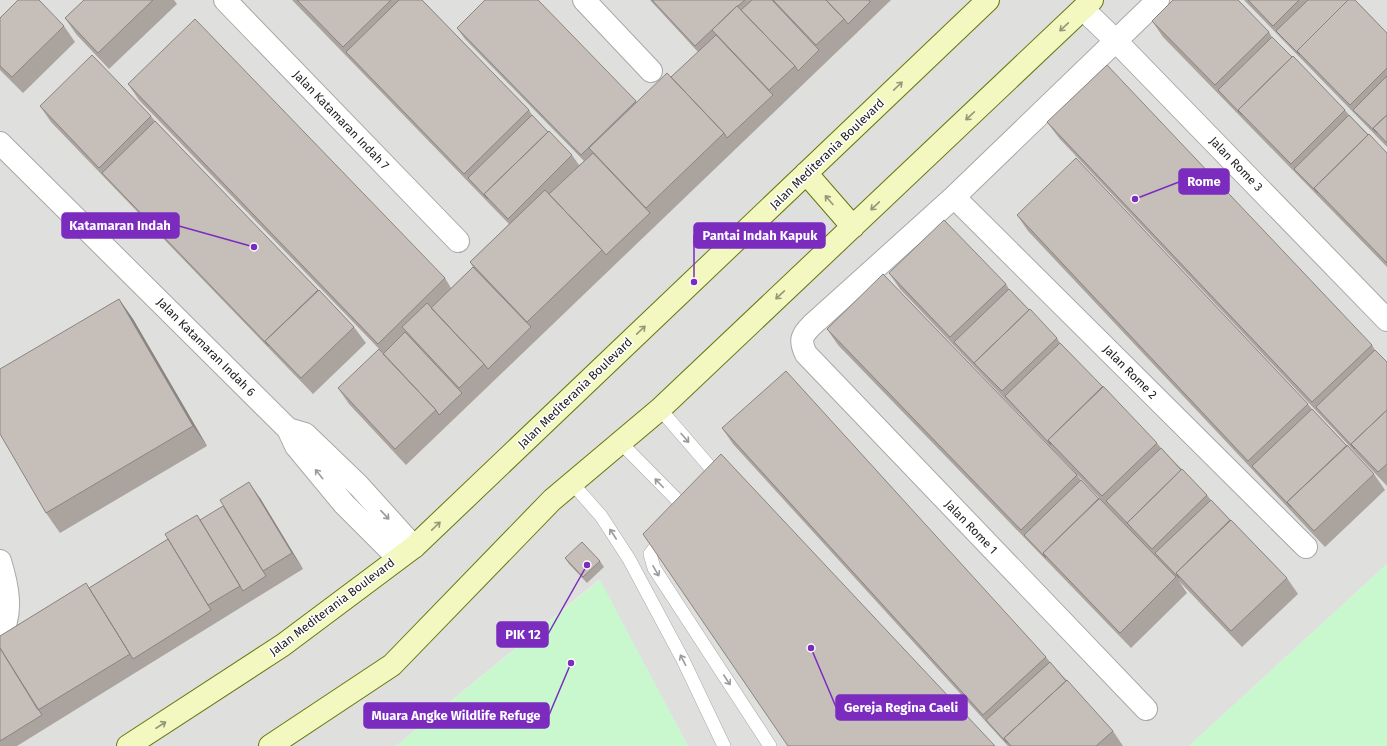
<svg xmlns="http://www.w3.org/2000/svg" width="1387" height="746" viewBox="0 0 1387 746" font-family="'Fira Sans',sans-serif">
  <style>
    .residential { fill: #dfdfde }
    .park { fill: #c9f8cf }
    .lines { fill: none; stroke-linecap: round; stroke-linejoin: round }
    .lane-casing { stroke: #a8a8a8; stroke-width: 14 }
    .street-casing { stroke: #a8a8a8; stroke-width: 24 }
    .secondary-casing { stroke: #67770a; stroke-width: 24 }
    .lane { stroke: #fff; stroke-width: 13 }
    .street { stroke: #fff; stroke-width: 22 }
    .secondary { stroke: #f2f8c0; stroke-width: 22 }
    .wall { fill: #aaa39e }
    .shaded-wall { fill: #8b8581 }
    .building { fill: #c6beb8; stroke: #8b8581 }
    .oneway { stroke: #949778 }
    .oneway2 { stroke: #9b9b9b }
    .labels { text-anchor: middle; stroke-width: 3; stroke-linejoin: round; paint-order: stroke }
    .street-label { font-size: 12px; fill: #212121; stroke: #fff }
    .leader { fill: none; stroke: #7b2cbf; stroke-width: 1.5 }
    .callout-dot { fill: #7b2cbf; stroke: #fff; stroke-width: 1.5 }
    .callout { fill: #7b2cbf; stroke: #7b2cbf; stroke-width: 1.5 }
    .callout-label { font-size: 13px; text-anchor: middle; font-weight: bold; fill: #fff }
  </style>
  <rect width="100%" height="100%" fill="#f1efe9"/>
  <path class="residential" d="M0,0H1387V564L1189,746H688L599,580L396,746H0Z"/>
  <path class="park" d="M1387,564V746H1189Z
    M600,580L688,746H396Z"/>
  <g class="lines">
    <defs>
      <path id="lane" d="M660,409L716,474L717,482
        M620,442L687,510
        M572,483L601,516L629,559L683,660L724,746
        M664,536L650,554L654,568L770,746"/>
      <path id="street" d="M225,0L458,241
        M584,0L651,71
        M1083,9L1116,41L1387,320
        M0,143L288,429L305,434L359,486L414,547
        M954,197L1306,547
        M288,429L296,446L344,504L398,558
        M0,561C7,584 14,613 0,635
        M1146,709L806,354C799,340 802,335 812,325L954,197L1158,0"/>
      <path id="secondary" d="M806,173L853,227
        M128,746L283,645L414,547L988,0
        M270,746L392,665L552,500L660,409L1092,0"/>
    </defs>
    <use href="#lane" class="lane-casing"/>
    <use href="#street" class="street-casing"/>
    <use href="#secondary" class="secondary-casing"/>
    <use href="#lane" class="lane"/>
    <use href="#street" class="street"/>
    <use href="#secondary" class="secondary"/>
  </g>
  <path class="wall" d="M84,0H174L177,4L109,69L76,34L65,18Z
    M292,0H422L529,110L532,115L548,132L572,155L579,165L584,161L465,39L457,28L636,101L637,102L671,77L698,52L650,0H891L406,465L349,404L338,388L383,353L139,100L128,84L445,278L451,288L473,267L470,262L509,224Z
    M1244,0H1355L1387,33V147Z
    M0,18L64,26L75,42L23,93L0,70Z
    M1152,21L1269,32L1272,37L1345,110L1349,115L1387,153V267L1163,37Z
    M40,106L151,116L155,121L318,290L354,327L366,343L313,394L51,122Z
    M1047,122L1372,345L1375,350L1387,362V486L1059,138Z
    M1017,215L1308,404L1312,409L1374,474L1385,490L1325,547L1028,231Z
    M889,273L1006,284L1009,289L1057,338L1060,343L1157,443L1161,448L1207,495L1211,500L1287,578L1298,594L1242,647L1179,581L1187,593L1131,648L838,345L827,329L1077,475L1081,480L1099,499L1128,528L900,289Z
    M119,299L133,319L207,446L60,533L46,513Z
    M722,428L1046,657L1050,662L1113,731L1123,746H1008L733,444Z
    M260,498L303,569L17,746H0V636L86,583L89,588L168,539L197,515L200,520Z
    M565,558L600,561L604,567L587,583L569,564Z"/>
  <path class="shaded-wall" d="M119,299L133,319L207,446L193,426Z
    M249,482L260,498L303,569L292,553Z"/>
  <path class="building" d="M18,0H39L64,26L12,77L0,66V18Z
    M84,0H153L98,53L65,18Z
    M297,0H391L343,47Z
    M399,0H422L529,110L464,174L346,52Z
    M485,0H538L636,101L581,155L457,28Z
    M652,0H745L738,6H737L695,46Z
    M752,0H772L819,50L798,71L795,66L741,10Z
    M773,0H826L844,19L816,45Z
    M826,0H869L870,2L848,24L844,19Z
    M1173,0H1238L1269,32L1215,85L1152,21Z
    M1248,0H1299L1273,26Z
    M1308,0H1348L1297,51L1300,55L1276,31Z
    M1348,0H1355L1387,33V68L1350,105L1297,51Z
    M737,6L795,66L769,90L712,30Z
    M195,19L445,278L378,344L128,84Z
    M716,35L773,95L727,138L724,133L671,77Z
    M1272,37L1292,57L1238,110L1242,115L1218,90Z
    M92,55L151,116L99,168L40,106Z
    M1293,56L1345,110L1291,164L1238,110Z
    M1107,65L1372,345L1312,402L1047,122Z
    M667,73L724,133L646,208L589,148Z
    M1387,76V115L1373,128L1377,133L1353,110Z
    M532,115L548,132L484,194L488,199L468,178Z
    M1349,115L1368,135L1314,188L1318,193L1294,169Z
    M1387,115V143L1373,128Z
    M155,121L318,290L265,341L269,346L102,173Z
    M549,131L572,155L508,219L484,194Z
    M1369,134L1387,153V263L1314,188Z
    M593,153L650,213L606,255L602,250L549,194Z
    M1076,158L1308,404L1248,461L1017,215Z
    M545,190L602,250L527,322L470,262Z
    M944,220L1006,284L950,337L889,273Z
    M473,267L531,327L488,369L484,364L431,308Z
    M883,274L1077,475L1021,530L827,329Z
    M1009,289L1029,310L974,363L978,367L954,342Z
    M319,290L354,327L301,378L265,341Z
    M119,299L193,426L46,513L0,434V369Z
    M427,303L484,364L459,388L402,327Z
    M1030,309L1057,338L1002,391L974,363Z
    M405,332L462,393L439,415L436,410L383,354Z
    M1060,343L1103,387L1048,440L1051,445L1005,396Z
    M379,349L436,410L395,449L338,388Z
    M1375,350L1387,362V410L1351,444L1355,449L1316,407Z
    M786,371L1046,657L983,715L722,428Z
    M1103,386L1157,443L1102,496L1048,440Z
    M1312,409L1347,446L1287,502L1291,507L1252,466Z
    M1387,410V464L1378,472L1351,444Z
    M1347,445L1374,474L1314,531L1287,502Z
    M1161,448L1181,470L1127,523L1131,527L1106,501Z
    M721,454L995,746H788L643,534Z
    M1182,469L1207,495L1152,549L1127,523Z
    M1081,480L1099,499L1043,553L1046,558L1024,535Z
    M249,482L292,553L263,571L220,500Z
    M1099,498L1176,577L1120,633L1043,553Z
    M1211,500L1230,520L1176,573L1179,578L1155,553Z
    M223,506L266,576L243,591L200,520Z
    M197,515L240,586L208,605L165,534Z
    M1231,520L1287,578L1231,631L1176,573Z
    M168,539L211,610L133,659L89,588Z
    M582,542L600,561L583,577L565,558Z
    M86,583L130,654L38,710L0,648V636Z
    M0,648L42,715L0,741Z
    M1050,662L1066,681L1004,738L1007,743L986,720Z
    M1067,680L1113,731L1096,746H1011L1004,738Z"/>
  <defs><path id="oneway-shaft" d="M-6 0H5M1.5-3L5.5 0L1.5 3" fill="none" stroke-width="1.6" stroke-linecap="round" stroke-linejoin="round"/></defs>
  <g class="oneway">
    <use href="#oneway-shaft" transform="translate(1064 27) rotate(137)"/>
    <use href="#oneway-shaft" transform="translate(898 86) rotate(-44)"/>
    <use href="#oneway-shaft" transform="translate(970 116) rotate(137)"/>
    <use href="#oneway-shaft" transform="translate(829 200) rotate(-131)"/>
    <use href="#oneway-shaft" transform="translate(875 206) rotate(137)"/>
    <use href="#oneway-shaft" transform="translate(780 295) rotate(137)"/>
    <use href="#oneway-shaft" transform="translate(641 330) rotate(-44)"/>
    <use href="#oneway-shaft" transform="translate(436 526) rotate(-44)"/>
    <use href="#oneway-shaft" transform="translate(161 725) rotate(-33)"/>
  </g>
  <g class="oneway2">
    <use href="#oneway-shaft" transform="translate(685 438) rotate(49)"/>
    <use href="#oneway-shaft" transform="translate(319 474) rotate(-129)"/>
    <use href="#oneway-shaft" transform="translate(659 483) rotate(-134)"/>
    <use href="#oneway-shaft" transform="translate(385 515) rotate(47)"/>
    <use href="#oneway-shaft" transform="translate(613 534) rotate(-123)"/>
    <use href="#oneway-shaft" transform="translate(656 571) rotate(60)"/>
    <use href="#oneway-shaft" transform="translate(683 660) rotate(-117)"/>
    <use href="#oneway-shaft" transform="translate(727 680) rotate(57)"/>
  </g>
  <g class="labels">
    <g class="street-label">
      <text transform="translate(341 120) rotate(46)" y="4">Jalan Katamaran Indah 7</text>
      <text transform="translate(827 154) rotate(-44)" y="4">Jalan Mediterania Boulevard</text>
      <text transform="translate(1236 164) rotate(46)" y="4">Jalan Rome 3</text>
      <text transform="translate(206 347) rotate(45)" y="4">Jalan Katamaran Indah 6</text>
      <text transform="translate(1130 372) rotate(45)" y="4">Jalan Rome 2</text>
      <text transform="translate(575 393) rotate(-44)" y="4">Jalan Mediterania Boulevard</text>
      <text transform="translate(971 527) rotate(46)" y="4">Jalan Rome 1</text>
      <text transform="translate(332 607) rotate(-37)" y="4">Jalan Mediterania Boulevard</text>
    </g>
  </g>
  <path class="leader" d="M1135 199L1179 182M254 247L179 226M694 282L694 235M587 565L548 634M811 648L836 707M571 663L549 715"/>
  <g class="callout-dot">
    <circle cx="1135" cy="199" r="4"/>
    <circle cx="254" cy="247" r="4"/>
    <circle cx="694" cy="282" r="4"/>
    <circle cx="587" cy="565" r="4"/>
    <circle cx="811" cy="648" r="4"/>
    <circle cx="571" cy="663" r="4"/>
  </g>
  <g class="callout">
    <rect x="1179" y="169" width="50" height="25" rx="4"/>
    <rect x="62" y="213" width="117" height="25" rx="4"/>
    <rect x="694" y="223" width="131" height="25" rx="4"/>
    <rect x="497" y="622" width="51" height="25" rx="4"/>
    <rect x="836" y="695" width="131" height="25" rx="4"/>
    <rect x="364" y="703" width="185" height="25" rx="4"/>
  </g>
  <g class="callout-label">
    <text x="1204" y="186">Rome</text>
    <text x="120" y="230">Katamaran Indah</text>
    <text x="760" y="240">Pantai Indah Kapuk</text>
    <text x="523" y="639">PIK 12</text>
    <text x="901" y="712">Gereja Regina Caeli</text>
    <text x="456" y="720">Muara Angke Wildlife Refuge</text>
  </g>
</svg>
